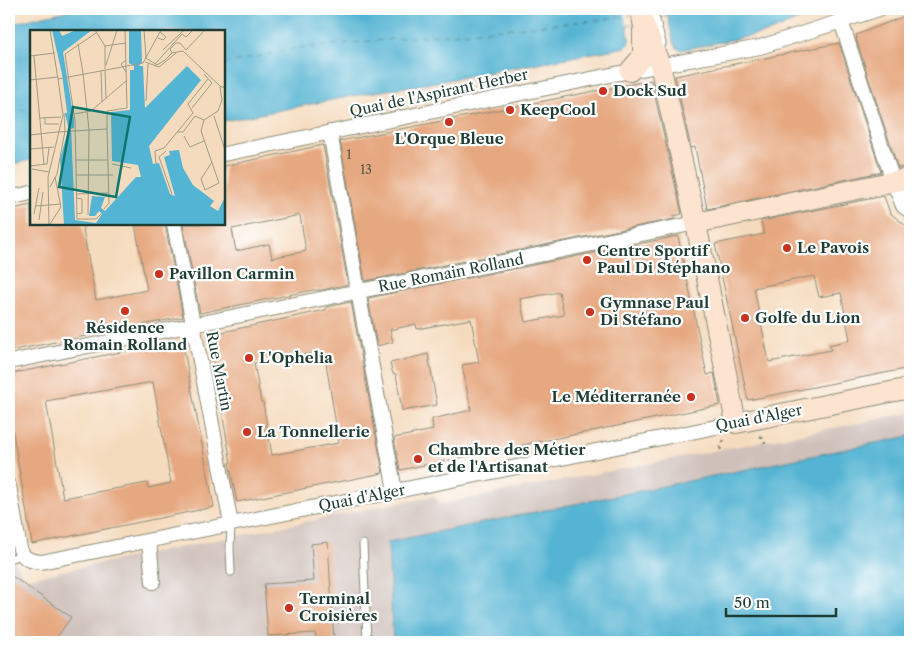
<svg xmlns="http://www.w3.org/2000/svg" width="919" height="651" viewBox="0 0 919 651" font-family="'Libre Caslon Text',serif">
  <style>
    .industrial { fill: #cfc0ba }
    .water { fill: #54b4d3; stroke: #3a7884 }
    .pier { fill: #f5dbbe }
    .lines { fill: none; stroke-linecap: round; stroke-linejoin: round }
    .ferry { stroke: #2f6164; stroke-width: 1; stroke-dasharray: 6 5; stroke-linecap: butt }
    .building { fill: #e6a880; fill-rule: evenodd }
    .lane-casing { stroke: #8a8c79; stroke-width: 9 }
    .street-casing { stroke: #8a8c79; stroke-width: 16 }
    .secondary-casing { stroke: #8a8c79; stroke-width: 22 }
    .path { stroke: #8a8c79; stroke-width: 2.5; stroke-dasharray: 4 4; stroke-linecap: butt }
    .lane { stroke: #fff; stroke-width: 7 }
    .street { stroke: #fff; stroke-width: 14 }
    .secondary { stroke: #fde4d1; stroke-width: 20 }
    .poi-dot { fill: #c8321e; stroke: #fff; stroke-width: 2 }
    .labels { text-anchor: middle; stroke-width: 4.5; stroke-linejoin: round; paint-order: stroke }
    .number-label { font-size: 12px; fill: #515847 }
    .poi-label { font-size: 15px; font-weight: bold; fill: #1f3d34; stroke: #fff; text-anchor: start }
    .street-label { font-size: 15px; fill: #1f3d34; stroke: #fff }
    .inset-river { fill: none; stroke: #54b4d3; stroke-width: 2.5 }
    .inset-road { fill: none; stroke: #9f9c87; stroke-width: 1 }
    .view { fill: #0f766e; fill-opacity: 0.15; stroke: #0f766e; stroke-width: 2.5 }
    .inset-edge { fill: none; stroke: #1f3d34; stroke-width: 2.5 }
  </style>
  <rect width="100%" height="100%" fill="#fff"/>
  <filter id="ink" filterUnits="userSpaceOnUse"><feTurbulence type="fractalNoise" baseFrequency=".02" numOctaves="2"/><feDisplacementMap in="SourceGraphic" scale="10" xChannelSelector="R" yChannelSelector="G"/><feConvolveMatrix kernelMatrix="1 2 1 2 8 2 1 2 1" color-interpolation-filters="sRGB"/></filter>
  <filter id="wash" filterUnits="userSpaceOnUse"><feTurbulence type="fractalNoise" baseFrequency=".0096" numOctaves="4" result="noise"/><feDisplacementMap in="SourceGraphic" scale="20" xChannelSelector="R" yChannelSelector="G"/><feGaussianBlur stdDeviation="1.12" result="paint"/><feColorMatrix in="noise" values="0 0 0 0 0 0 0 0 0 0 0 0 0 0 0 0 0 1.4 0 .05"/><feComposite in="paint" operator="in"/></filter>
  <g filter="url(#wash)">
    <rect width="100%" height="100%" fill="#f5dbbe"/>
    <path class="industrial" d="M910,413V436L388,542L393,642H9V545L10,550L24,579L433,496L441,504Z"/>
    <path class="water" d="M75,9H824L770,32L682,50L677,48L673,41L668,16L627,25C628,33 632,42 626,47L442,81L363,94L224,121V31H31V160L9,165V24Z
      M910,436V642H393L388,542Z"/>
    <path class="pier" d="M623,9H664L666,16L627,25Z"/>
    <g class="lines">
      <path class="ferry" d="M656,12L677,9
        M224,64L297,48L589,21L632,15
        M9,113L31,108"/>
    </g>
    <g id="blocks">
      <path class="building" d="M910,14V166L898,168L856,39H857L856,35Z
        M839,43L881,172L707,209L695,147L691,148L675,76Z
        M651,80L682,214L674,216V219L365,281L340,141Z
        M323,145L348,284L322,290H313L200,313L183,224H224V166ZM300,215L306,251L272,258L269,244L236,251L232,229Z
        M884,196L890,213L910,229V368L748,400L715,244L764,234L761,221ZM814,276L819,297L841,293L850,340L829,345L831,350L769,362L754,288Z
        M31,205V224H82L96,300L147,290L135,224H165L183,317L9,351V210Z
        M678,236L707,375L714,373L720,405L400,470L394,438L433,430L432,419L471,410L462,365L479,362L471,319L417,329L416,324L390,330L393,342L377,346L368,298ZM559,292L564,315L525,322L520,299Z
        M351,302L383,473L237,502L229,463L231,462L208,335L326,310V307ZM324,351L339,443L272,455L263,402H261L254,363Z
        M182,340L214,507L32,544L9,410V374ZM153,382L171,483L148,488L147,483L63,498L46,401Z
        M428,354L437,405L402,411L396,374H393L390,363Z
        M328,542L334,642H316L315,633L268,636L264,584L314,581L311,544Z
        M9,574L71,617L54,642H9Z"/>
    </g>
  </g>
  <g filter="url(#ink)">
    <use href="#blocks" fill-opacity="0" stroke="#8a8c79" stroke-width="1"/>
    <g class="lines">
      <defs>
        <path id="lane" d="M653,9L662,43L660,52
          M231,524L230,548L231,572
          M363,544L367,642
          M9,559L22,555"/>
        <path id="street" d="M841,21L893,181L903,206L910,211
          M330,132L358,291L395,491
          M224,154L630,71L760,47L879,9
          M9,198L31,193
          M174,224L231,524
          M9,362L696,223
          M9,486L20,549C24,560 31,561 41,562L736,423
          M149,541L153,582"/>
        <path id="secondary" d="M641,9L643,22L660,65L694,214L736,423L910,388
          M630,71L643,56V31
          M696,223L910,178"/>
      </defs>
      <use href="#lane" class="lane-casing"/>
      <use href="#street" class="street-casing"/>
      <use href="#secondary" class="secondary-casing"/>
      <path class="path" d="M760,436L764,439L765,444
        M721,450L720,447L724,440"/>
      <use href="#lane" class="lane"/>
      <use href="#street" class="street"/>
      <use href="#secondary" class="secondary"/>
    </g>
  </g>
  <g class="poi-dot">
    <circle cx="603" cy="91" r="5"/>
    <circle cx="510" cy="110" r="5"/>
    <circle cx="449" cy="122" r="5"/>
    <circle cx="787" cy="248" r="5"/>
    <circle cx="587" cy="260" r="5"/>
    <circle cx="159" cy="274" r="5"/>
    <circle cx="125" cy="311" r="5"/>
    <circle cx="590" cy="312" r="5"/>
    <circle cx="745" cy="318" r="5"/>
    <circle cx="249" cy="358" r="5"/>
    <circle cx="691" cy="397" r="5"/>
    <circle cx="247" cy="432" r="5"/>
    <circle cx="418" cy="459" r="5"/>
    <circle cx="289" cy="608" r="5"/>
  </g>
  <g class="labels">
    <g class="number-label">
      <text x="349" y="159">1</text>
      <text x="366" y="174">13</text>
    </g>
    <g class="poi-label">
      <text x="613" y="96">Dock Sud</text>
      <text x="520" y="115">KeepCool</text>
      <text x="449" y="144" text-anchor="middle">L'Orque Bleue</text>
      <text x="797" y="253">Le Pavois</text>
      <text x="597" y="256">Centre Sportif<tspan x="597" dy="17">Paul Di Stéphano</tspan></text>
      <text x="169" y="279">Pavillon Carmin</text>
      <text x="600" y="308">Gymnase Paul<tspan x="600" dy="17">Di Stéfano</tspan></text>
      <text x="755" y="323">Golfe du Lion</text>
      <text x="125" y="333" text-anchor="middle">Résidence<tspan x="125" dy="17">Romain Rolland</tspan></text>
      <text x="259" y="363">L'Ophelia</text>
      <text x="681" y="402" text-anchor="end">Le Méditerranée</text>
      <text x="257" y="437">La Tonnellerie</text>
      <text x="428" y="455">Chambre des Métier<tspan x="428" dy="17">et de l'Artisanat</tspan></text>
      <text x="299" y="604">Terminal<tspan x="299" dy="17">Croisières</tspan></text>
    </g>
    <g class="street-label">
      <text transform="translate(439 93) rotate(-12)" y="5">Quai de l'Aspirant Herber</text>
      <text transform="translate(451 273) rotate(-11)" y="5">Rue Romain Rolland</text>
      <text transform="translate(219 371) rotate(79)" y="5">Rue Martin</text>
      <text transform="translate(759 418) rotate(-11)" y="5">Quai d'Alger</text>
      <text transform="translate(362 498) rotate(-11)" y="5">Quai d'Alger</text>
    </g>
  </g>
  <g transform="translate(30 30)">
    <rect width="195" height="195" fill="#f5dbbe"/>
    <path d="M22,0H29L32,6L46,0H62L33,22L44,90V98L41,99L45,190L66,193L72,184L69,181L65,186H59L62,166L75,167L71,178L75,181L106,147H111L108,135L82,131L81,82L100,80V40H104V36L99,33V0H111L112,32L109,36H113L115,78L157,36L171,50L119,116L123,134L129,133L140,164L145,166L134,127L140,125L139,121L149,120L153,138L163,155L184,171L180,176L188,181L195,167V195H34L30,129L39,97L32,44Z" fill="#54b4d3"/>
    <path class="inset-river" d="M107,0L108,32M36,83L40,99M40,103V169L42,190L47,195M137,126L163,188L174,195M140,129L165,187M126,134L143,182L154,195M141,136L156,180L167,195M69,195L103,166L115,148L108,102V36"/>
    <path class="inset-road" d="M20,0L28,49M65,0L75,16V39M114,0L116,28L127,35L135,30M66,3L35,24L45,91L47,189H66L71,184M128,8L133,10L136,7L130,2M48,14L53,43M75,16L96,13M133,20L153,1M142,23L140,19L146,13H150L156,20L175,0M0,26L25,23M4,26L14,134M96,30L91,34L96,42M134,31L142,23L153,21L191,57H195M115,32L129,37L146,23M125,34L152,4L156,7L163,0M76,35L87,0M75,40L76,68M71,41L72,72M53,43L59,100M0,50L28,47M116,71L118,34M162,78L182,53L174,44M44,84L61,81L96,51M184,86L195,120M10,88L31,87M15,88V94H29M174,90L171,101L189,153L175,160L171,149L182,132M174,90L188,81L192,70L190,57M27,102L77,99V81L97,78L95,0M147,102H153L165,86L174,90M0,105L27,102M154,106L160,117L174,111M0,119L24,117M136,121L129,127L142,164M46,130H78M82,134L101,138M126,134L125,121L134,118L163,83L158,74L178,49M0,136L17,134L19,117M2,139L19,142M46,145H83M20,157L27,144L35,101L34,83M47,164L78,163M47,168L52,169V183L47,184M0,169L1,195M6,176L31,174M74,179L79,173L77,99M4,184L9,158M58,185L59,100M9,190L13,162M20,194L31,177L25,147M19,195L18,147L33,85L28,49L113,33L131,0"/>
    <path class="view" d="M43,77L100,87L86,167L29,157Z"/>
    <rect width="195" height="195" class="inset-edge"/>
  </g>
  <rect width="919" height="651" fill="none" stroke="#fff" stroke-width="30"/>
  <path d="M726 608v8h110v-8" fill="none" stroke="#1f3d34" stroke-width="2.5"/>
  <text x="734" y="608" font-size="15" fill="#1f3d34" stroke="#ffffff" stroke-width="4" paint-order="stroke">50 m</text>
</svg>
